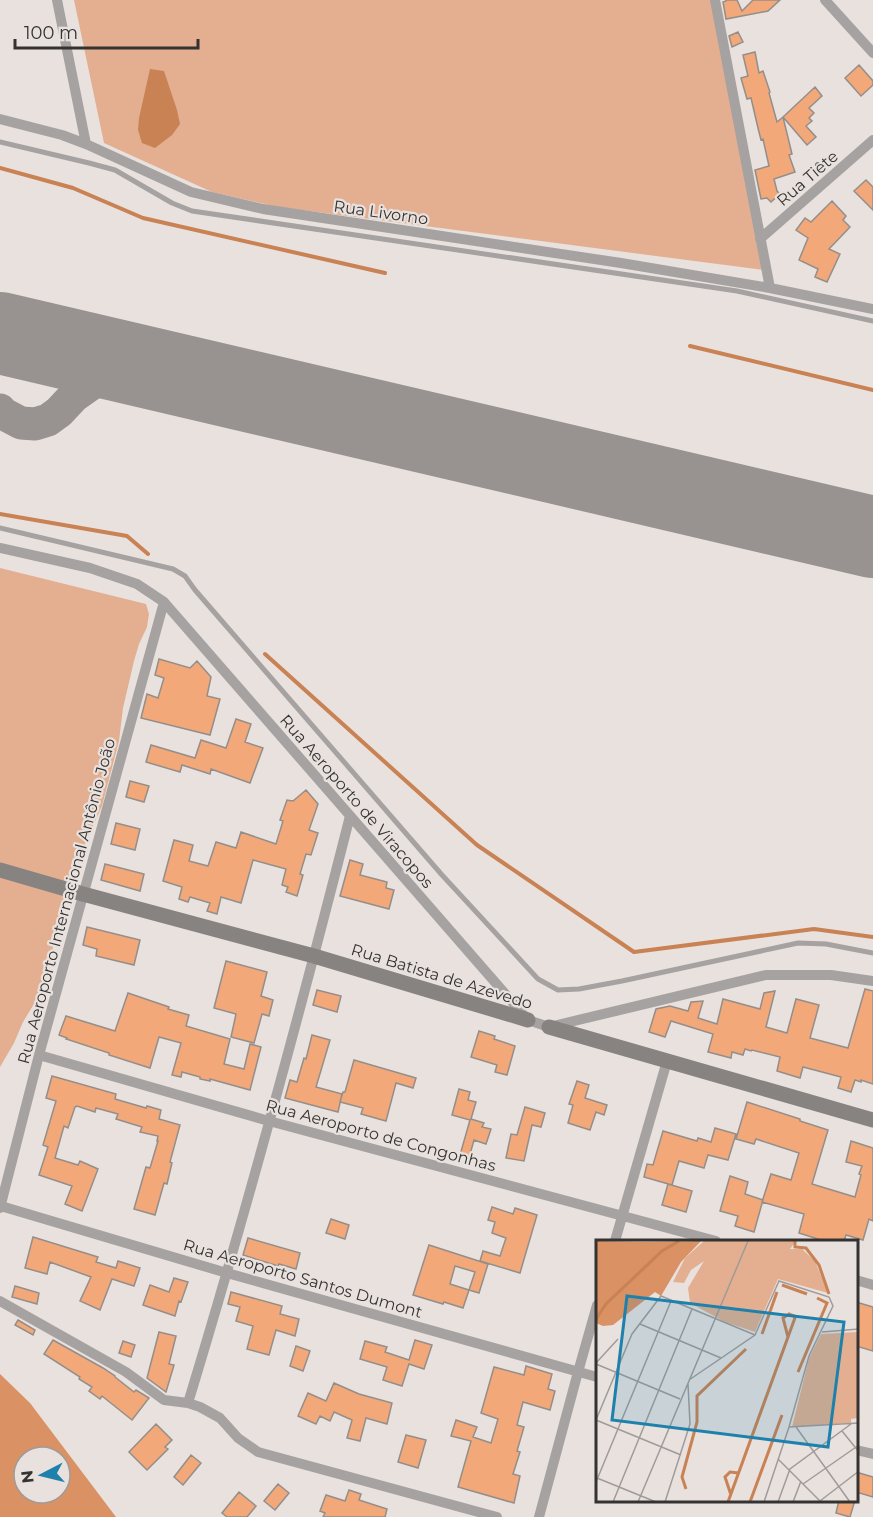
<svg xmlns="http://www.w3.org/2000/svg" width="873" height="1517" viewBox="0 0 873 1517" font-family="Montserrat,sans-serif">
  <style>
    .green { fill: #e3af90 }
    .forest { fill: #da9164; fill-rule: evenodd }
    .water { fill: #c98254 }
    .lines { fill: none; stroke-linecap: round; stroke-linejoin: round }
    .stream { stroke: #c98254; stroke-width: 4 }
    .taxiway { stroke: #989390; stroke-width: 33 }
    .runway { stroke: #989390; stroke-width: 82 }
    .building { fill: #f3a87a; stroke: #948e8a; stroke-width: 1.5; fill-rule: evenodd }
    .lane { stroke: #a5a2a1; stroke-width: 5 }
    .street { stroke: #a5a2a1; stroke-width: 10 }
    .secondary { stroke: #878381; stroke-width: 15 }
    .labels { text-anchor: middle; stroke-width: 4.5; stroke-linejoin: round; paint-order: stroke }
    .street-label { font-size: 16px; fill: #353331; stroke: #e8e1de }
    .inset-river { fill: none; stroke: #c98254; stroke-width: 3 }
    .inset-road { fill: none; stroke: #a09b99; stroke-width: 1.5 }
    .view { fill: #1e81ac; fill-opacity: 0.15; stroke: #1e81ac; stroke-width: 3 }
    .inset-edge { fill: none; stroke: #353331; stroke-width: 3 }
  </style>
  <rect width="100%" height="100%" fill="#e8e1de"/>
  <path class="green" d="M74,0H715L764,270L278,207L212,192L104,143Z
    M0,568L146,604L149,614L147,627L139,644L134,661L123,708L119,741L102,806L76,864L68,886L47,972L34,1004L23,1022L14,1043L0,1067Z"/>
  <path class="forest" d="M0,1374L30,1403L116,1517H0ZM24,1457H60V1493H24Z"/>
  <path class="water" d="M150,69L164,71L177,110L180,124L172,135L155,148L142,143L138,130L139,118Z"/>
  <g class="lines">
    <path class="stream" d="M0,168L73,188L143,218L385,273
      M690,346L873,390
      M0,514L127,536L148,554
      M265,654L477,845L634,952L814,929L873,937"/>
    <path class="taxiway" d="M0,350L6,335
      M0,410L2,413L21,423L35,424L48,420L59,412L74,396L91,384L106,378L152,368"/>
    <path class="runway" d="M0,333L873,537"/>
  </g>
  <path class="building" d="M726,0H737L742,11L753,0H780L768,11L726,19L723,2L726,1Z
    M738,32L743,42L732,47L729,36Z
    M755,52L759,73L763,71L770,92L769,93L777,122L783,117L792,154L789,155L795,172L774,179L777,191L780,194L771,202L767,198L761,199L755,170L769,166L763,139L761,140L758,128L751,98L747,99L741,78L748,76L743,55Z
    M859,65L873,81V85L861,96L845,78Z
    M815,87L822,96L809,108L814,113L809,118L812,121L806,126L816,137L807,145L783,117Z
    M866,180L873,187V210L854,191Z
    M832,201L846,216L843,220L850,227L829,249L840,254L827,282L815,277L818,269L799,260L808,238L796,230L805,218L811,222Z
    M159,659L190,668L197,661L211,677L207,696L220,699L210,735L141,718L147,694L158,698L164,678L155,675Z
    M236,719L251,724L245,742L263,748L250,783L211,769L210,774L182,765L180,772L146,762L151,745L195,758L201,740L226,748Z
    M130,781L149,786L144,802L126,797Z
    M306,790L318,804L309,830L318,833L311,855L306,854L300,874L303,875L297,896L286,892L288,887L282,885L286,869L253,860L241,903L221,897L217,914L207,911L210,903L190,897L188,902L179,899L182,887L163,881L174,840L193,845L189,861L208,866L216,842L236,848L241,832L276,844L283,821L280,820L287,800L293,801Z
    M116,823L140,829L135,850L111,844Z
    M350,860L363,864L360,875L387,882L386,888L394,890L389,909L340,896Z
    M105,864L144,874L140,891L101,880Z
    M87,927L140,940L134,965L96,956L97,949L83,945Z
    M226,961L267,972L261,996L273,1000L269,1016L262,1014L254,1043L231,1037L236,1014L214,1008Z
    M865,989L873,991V1084L861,1080V1082L855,1080L851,1092L838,1088L841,1077L803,1067L800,1078L777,1071L780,1057L752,1050L751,1051L745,1049L743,1055L732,1052L731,1058L708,1052L713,1034L671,1021L665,1037L649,1032L656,1009L670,1006L688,1011L691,1002L703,1001L698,1018L717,1024L723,999L760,1009L764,993L775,991L766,1027L787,1033L796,999L819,1005L810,1038L848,1048Z
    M317,990L341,996L337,1012L313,1005Z
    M128,993L169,1007L168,1009L189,1015L186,1026L230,1039L224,1064L244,1069L250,1044L261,1047L250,1090L210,1079V1081L200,1079V1077L182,1072L181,1077L172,1075L181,1043L159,1037L150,1068L109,1055V1053L66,1039L67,1038L59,1035L66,1016L115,1031Z
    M479,1031L495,1036L494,1039L515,1046L507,1075L495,1072L497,1065L471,1057Z
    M312,1035L330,1040L316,1087L342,1094L338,1112L285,1098L290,1080L297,1082L304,1058L306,1059Z
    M354,1060L416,1078L413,1088L396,1083L386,1121L361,1114L363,1108L340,1102L343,1092H345Z
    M52,1076L116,1094L115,1099L146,1108L147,1106L161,1110L159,1119L180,1125L170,1162L172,1163L167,1184L164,1183L155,1215L134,1209L146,1167L150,1168L158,1141H157L158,1136L140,1132L142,1127L116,1119L118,1114L96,1108L95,1112L77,1106L75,1107L68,1128L64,1126L55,1158L78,1165L80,1161L98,1169L82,1211L65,1204L72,1186L39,1175L48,1147L43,1145L56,1101L46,1098Z
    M577,1081L589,1085L585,1098L607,1105L604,1115L596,1112L590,1130L568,1123L573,1105L569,1104Z
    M459,1089L470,1092L468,1100L476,1102L471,1119L484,1123L482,1127L491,1129L486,1144L474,1140L469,1158L460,1155L470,1120L452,1115Z
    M747,1102L800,1119V1121L828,1130L812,1184L855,1197L861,1175L859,1174L862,1166L846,1162L851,1141L873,1148V1221L869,1219L863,1240L846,1235L844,1241H824L799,1233L804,1214L762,1202L771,1174L791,1180L799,1153L756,1139L754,1144L736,1139Z
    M525,1107L545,1113L541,1127L532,1125L524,1161L506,1158L511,1134L517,1135Z
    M715,1128L736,1134L728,1160L708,1155L704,1168L679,1161L672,1185L644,1177L647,1164L653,1165L663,1131L697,1141L698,1138L711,1142Z
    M730,1176L748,1182L745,1194L763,1200L754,1232L735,1226L738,1216L720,1211Z
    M668,1184L692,1191L686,1212L662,1205Z
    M492,1207L513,1214L515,1208L537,1215L520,1273L480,1261L483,1251L500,1256L506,1238L492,1233L495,1222L488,1220Z
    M331,1219L349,1225L345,1239L326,1233Z
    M33,1237L98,1257L96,1262L116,1268L118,1261L140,1268L134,1286L112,1279L100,1310L80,1301L91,1277L50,1262L47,1274L25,1268Z
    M248,1238L300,1253L296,1269L279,1264L278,1266L243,1255Z
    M429,1245L488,1264L479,1293L469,1290L463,1308L444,1302L443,1304L413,1295ZM455,1266L475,1272L469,1290L450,1284Z
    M174,1278L188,1282L181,1302L179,1301L175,1316L143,1305L150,1285L169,1292Z
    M15,1286L39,1293L37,1304L12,1297Z
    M231,1292L282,1306L280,1314L299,1319L295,1336L276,1330L269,1355L247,1349L253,1326L236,1321L240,1307L228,1304Z
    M856,1302L873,1307V1351L856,1346Z
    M18,1320L35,1330L33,1335L15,1325Z
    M159,1332L176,1336L169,1364L174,1365L166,1392L147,1378Z
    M53,1340L103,1368L115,1376V1377L134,1392L136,1390L149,1398L132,1420L102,1396L100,1399L89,1391L92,1387L79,1379L80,1377L44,1354Z
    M415,1340L432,1345L424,1369L409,1364L402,1386L383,1380L387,1367L360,1359L365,1341L387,1347L385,1352L409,1360Z
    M123,1341L135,1345L131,1357L119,1353Z
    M296,1346L310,1351L303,1371L290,1366Z
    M526,1366L552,1374L548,1389L555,1391L550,1410L523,1402L517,1425L524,1427L517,1451L520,1452L513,1474L520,1476L514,1503L458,1487L471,1441L451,1436L456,1420L477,1427L473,1437L491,1443L498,1419L481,1413L494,1367L524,1375Z
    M334,1383L359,1394L392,1403L387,1424L366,1418L360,1441L347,1438L352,1420L334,1412L330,1421L320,1416L316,1424L298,1416L308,1393L326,1401Z
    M156,1424L172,1440L165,1447L168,1449L147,1470L129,1452Z
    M406,1435L426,1440L418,1468L398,1462Z
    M191,1455L201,1463L183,1485L174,1477Z
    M856,1472L873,1477V1497L856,1492Z
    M278,1484L289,1493L275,1510L264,1501Z
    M349,1490L361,1494L359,1500L387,1509L385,1517H323L325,1513L320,1511L326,1495L345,1501Z
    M239,1492L256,1506L247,1517H227L222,1513Z
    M839,1500H855L850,1517L836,1513Z"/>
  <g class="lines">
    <path class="lane" d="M0,142L89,163L115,170L172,203L192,211L737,291L873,321
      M0,528L173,569L185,576L195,590L442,875L538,979L558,990L579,989L622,981L798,943L826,944L873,953"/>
    <path class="street" d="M57,0L86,144
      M715,0L770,288L873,309
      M825,0L873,53
      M0,119L62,135L86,144L191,192L263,209L621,263L770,288
      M760,239L873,140
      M0,548L90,568L137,584L164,602L528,1020L549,1027L766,975H831L873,981
      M39,1055L269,1121L716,1241
      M1,1206L227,1273L597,1377
      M0,1208L39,1055L164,602
      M615,1241L667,1061
      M856,1280L873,1285
      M0,1301L126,1372L164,1400L188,1403L200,1407L220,1418L238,1438L258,1452L497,1517
      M188,1403C247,1209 300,1013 350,816
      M856,1450L873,1454
      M539,1517L578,1372L597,1305"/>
    <path class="secondary" d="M0,870L83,894L314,956L528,1020
      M549,1027L873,1120"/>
  </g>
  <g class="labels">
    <g class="street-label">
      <text transform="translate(807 178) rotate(-41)" y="6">Rua Tiête</text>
      <text transform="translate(381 212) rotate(8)" y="6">Rua Livorno</text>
      <text transform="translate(357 801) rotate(49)" y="6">Rua Aeroporto de Viracopos</text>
      <text transform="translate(66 901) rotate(-75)" y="6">Rua Aeroporto Internacional Antônio João</text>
      <text transform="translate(442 976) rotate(17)" y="6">Rua Batista de Azevedo</text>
      <text transform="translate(381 1135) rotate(15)" y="6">Rua Aeroporto de Congonhas</text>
      <text transform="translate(303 1278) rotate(16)" y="6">Rua Aeroporto Santos Dumont</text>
    </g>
  </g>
  <g transform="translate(596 1240)">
    <rect width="262" height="262" fill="#e8e1de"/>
    <path d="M108,1H200L194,9H206L219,21L232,53L182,39L159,92L129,82L94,63L92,48L108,21L95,30L88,43L77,42L89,18ZM262,92V178L255,179V183L196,187L213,118L225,94Z" fill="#e3af90"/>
    <path d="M0,1L49,2L105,1L85,22L65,56L59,52L17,85L7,86L0,83Z" fill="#da9164"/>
    <path class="inset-river" d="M199,1V7L210,8L223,25L233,54M186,45L211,54M0,79L10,64L66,11L83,1M166,94L181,52M192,97L187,78L193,74L200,77M202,132L231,63L221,58M90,249L86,237L101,182V156L150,109M135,255L129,237L134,232L143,233M132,262L200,75M154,262L186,175"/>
    <path class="inset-road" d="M44,84L125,118M226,92L263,89M0,123L22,99M0,124L84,159M93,140L159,95L183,41L233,57L237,66L213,116L193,187M0,180L36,94L65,56L159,95M0,180L85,215M200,187L254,262M246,191L263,212M182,219L224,261M1,238L60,262M0,242L75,61M207,244L263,205M224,261L263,231M17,262L96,69M42,262L152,1M69,262L94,184L92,144M168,262L193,187L263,183M182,262L194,229L255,184M197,262L205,241"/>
    <path class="view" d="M31,56L248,82L232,207L16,180Z"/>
    <rect width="262" height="262" class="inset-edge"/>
  </g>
  <g transform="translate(42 1475) rotate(263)"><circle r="28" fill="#e8e1de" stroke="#a09b99" stroke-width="1.5"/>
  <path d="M0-4.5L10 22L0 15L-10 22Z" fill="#1e81ac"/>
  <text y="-9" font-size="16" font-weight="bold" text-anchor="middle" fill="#353331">N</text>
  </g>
  <path d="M15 39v9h183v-9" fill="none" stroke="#353331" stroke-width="3"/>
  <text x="24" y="39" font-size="18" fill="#353331" stroke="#e8e1de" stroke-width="4.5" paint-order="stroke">100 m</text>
</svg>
